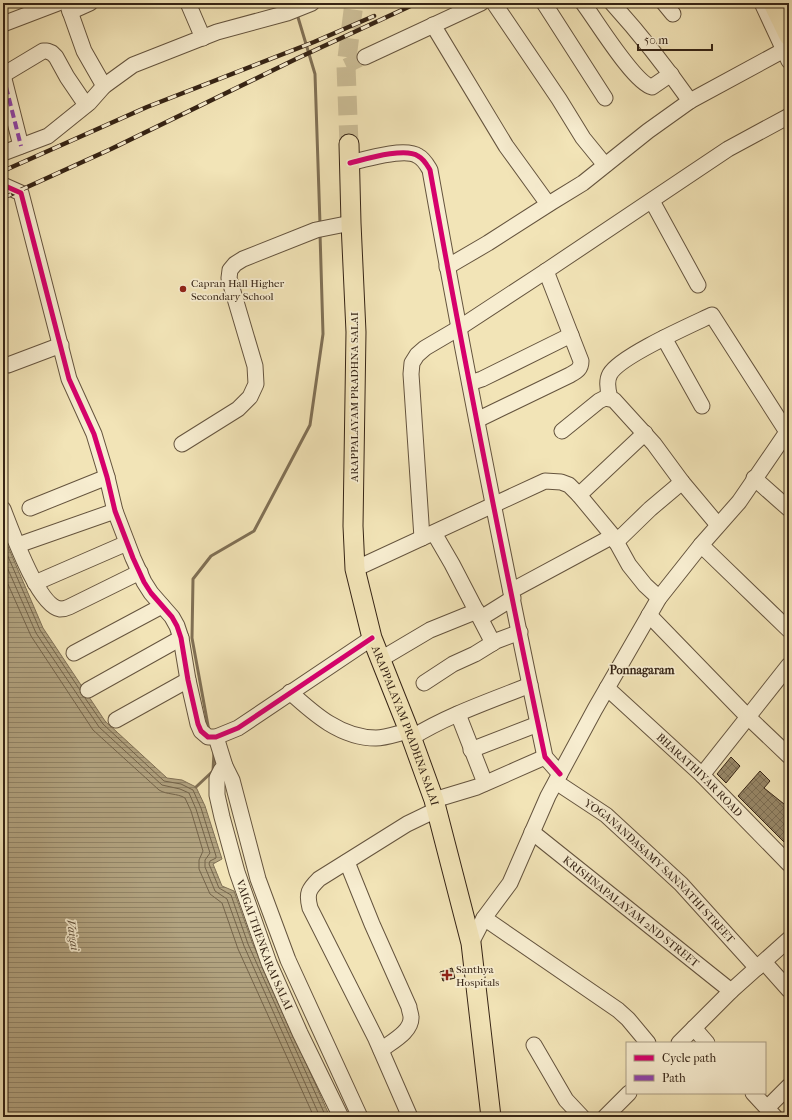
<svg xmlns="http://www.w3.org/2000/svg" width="792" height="1120" viewBox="0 0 792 1120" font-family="'IM FELL French Canon',serif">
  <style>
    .water { fill: url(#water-rules); stroke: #807055 }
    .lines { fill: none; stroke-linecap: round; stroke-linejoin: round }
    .shore { stroke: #74644a; stroke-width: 1 }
    .stream { stroke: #807055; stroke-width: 3 }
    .building { fill: url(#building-cross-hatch); stroke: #362415 }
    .minor-tunnel { stroke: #ccbe97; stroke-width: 15; stroke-dasharray: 15 8; stroke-linecap: butt }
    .major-tunnel { stroke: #ccbe97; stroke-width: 19; stroke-dasharray: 19 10; stroke-linecap: butt }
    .minor-casing { stroke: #65543e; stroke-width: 17 }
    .major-casing { stroke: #362415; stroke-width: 21 }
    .minor { stroke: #f7edd0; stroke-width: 15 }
    .major { stroke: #f2e4b7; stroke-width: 19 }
    .rail-casing { stroke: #362415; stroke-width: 4.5 }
    .rail { stroke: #f7edd0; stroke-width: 3; stroke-dasharray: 9; stroke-linecap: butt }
    .quiet { stroke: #8e44ad; stroke-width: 4; stroke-dasharray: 8 4; stroke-linecap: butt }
    .cycleway-casing { stroke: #f7edd0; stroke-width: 8 }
    .cycleway { stroke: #d6006c; stroke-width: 5 }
    .poi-dot { fill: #8f2418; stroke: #f7edd0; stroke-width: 1.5 }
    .labels { text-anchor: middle; stroke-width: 3.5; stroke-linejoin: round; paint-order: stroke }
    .poi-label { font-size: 11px; fill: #362415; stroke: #f7edd0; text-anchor: start }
    .street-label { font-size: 11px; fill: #362415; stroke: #f7edd0 }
    .neighbourhood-label { font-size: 12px; font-weight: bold; fill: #362415; stroke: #f7edd0 }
    .water-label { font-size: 12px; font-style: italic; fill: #61503a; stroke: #f7edd0 }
  </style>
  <defs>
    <pattern id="water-rules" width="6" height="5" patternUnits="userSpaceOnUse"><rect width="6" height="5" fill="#b2a380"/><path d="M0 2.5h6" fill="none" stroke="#928568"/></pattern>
    <pattern id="building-cross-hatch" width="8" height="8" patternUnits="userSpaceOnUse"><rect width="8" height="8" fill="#988869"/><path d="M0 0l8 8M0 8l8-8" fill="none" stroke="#7d6f55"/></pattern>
  </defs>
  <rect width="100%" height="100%" fill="#f2e4b7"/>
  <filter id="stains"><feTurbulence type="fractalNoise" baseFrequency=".005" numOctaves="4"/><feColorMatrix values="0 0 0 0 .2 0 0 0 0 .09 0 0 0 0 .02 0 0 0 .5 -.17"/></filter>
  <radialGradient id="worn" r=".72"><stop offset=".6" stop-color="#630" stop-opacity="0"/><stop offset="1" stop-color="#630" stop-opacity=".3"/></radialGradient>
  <path class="water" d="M3,535L43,628L105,721L167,778L182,780L196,787L205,806L222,859L213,864L222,886L234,891L252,942L330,1117H3Z"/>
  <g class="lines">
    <path class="shore" d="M3,545L40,630L80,690
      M3,558L36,633L99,727L162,785L180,789L189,793L196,809L210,853L205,860V867L215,891L227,899L244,946L320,1117
      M3,573L31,636L93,730L159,790C167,795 177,793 185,798L191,811L203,851L199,860V869L210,894L222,903L238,949L314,1117
      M85,698L103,724L164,781L181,784L193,790L201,808L216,856V858L210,861L209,864L219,888L231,895L248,944L326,1117"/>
    <path class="stream" d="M297,14L315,74L320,224
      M209,731L192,638L193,579L211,556L254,531L310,425L323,334L320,233
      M196,787L213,771L214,752"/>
  </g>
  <path class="building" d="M731,757L740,766L726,783L717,774Z
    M760,771L770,781L764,788L789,808V847L738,796Z
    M452,968L455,978L443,981L440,972Z"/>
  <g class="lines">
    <path class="minor-tunnel" d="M346,66L365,57"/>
    <path class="major-tunnel" d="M349,144L346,66L354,3"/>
    <defs>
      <g id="minor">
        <path d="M67,3L84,51L104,86"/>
        <path d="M188,3L203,38"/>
        <path d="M494,3L559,99L583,138L605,165"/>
        <path d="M544,3L605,98"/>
        <path d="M583,3C596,20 634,83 652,87L671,74"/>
        <path d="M612,3C640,34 666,67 690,101"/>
        <path d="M664,3L673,14"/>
        <path d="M762,3L789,61"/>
        <path d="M70,12L90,3"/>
        <path d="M3,24L58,3"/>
        <path d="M433,25L506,146L548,204"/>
        <path d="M365,57L481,3"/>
        <path d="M3,75L43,51H47L52,53L56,57L67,77L86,105"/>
        <path d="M3,75L21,146"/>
        <path d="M3,153L48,136L89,103L104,86L133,65L217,32L287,13L312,3"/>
        <path d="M350,163C366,159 405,147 418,156C424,159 427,165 430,170C465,367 504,562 545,757L560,774"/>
        <path d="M3,185L21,193L69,379L94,434L107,477L115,511L133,558L144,582L151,593L172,617L177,626L181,638L188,680L198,724L201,731L208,737H216L238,728L372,638"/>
        <path d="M652,201L698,285"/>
        <path d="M447,267L488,243L552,202L583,183L648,131L690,101L784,50"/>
        <path d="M664,338L702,406"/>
        <path d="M3,365H8L61,345"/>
        <path d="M470,383L482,379L571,335"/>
        <path d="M610,398C608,391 606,381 610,374C620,356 691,325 712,315L787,432"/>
        <path d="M477,420L570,375C577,371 581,369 581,361L546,271"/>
        <path d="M562,431L599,401L605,398L614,400L654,444L682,482L718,525"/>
        <path d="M182,444L238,409L250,397L256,384L255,366L229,278L230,270L235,264L243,259L316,230L351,223"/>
        <path d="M754,478L789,509"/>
        <path d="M579,495L645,433"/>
        <path d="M30,508L107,477"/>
        <path d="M3,509C11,529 38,606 60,609C62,609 67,608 69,607L140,572"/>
        <path d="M434,533L452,564L493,643"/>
        <path d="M422,538L411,374L412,363L417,355L425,348L459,328L546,271L728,149L789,116"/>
        <path d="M616,542L650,509L682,482"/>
        <path d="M18,545L115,511"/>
        <path d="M701,545L789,630"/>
        <path d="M355,569L545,481L561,482L569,485L579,495L613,536L629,565L645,585L659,598"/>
        <path d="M35,583L127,543"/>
        <path d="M511,591L613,536"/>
        <path d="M649,615L748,717L789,756"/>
        <path d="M481,618L513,598"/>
        <path d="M74,653L162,606"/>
        <path d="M381,659L430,630L477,611"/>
        <path d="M424,683L453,664L475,654L496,641L520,632"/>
        <path id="s1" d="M607,688L702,775L789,864"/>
        <path d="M88,690L181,638"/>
        <path d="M290,692C314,714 341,738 376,738C386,738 399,733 409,731"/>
        <path d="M458,714L485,783"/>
        <path d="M116,720L188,680"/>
        <path d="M216,737L225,766L232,780L258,879L288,960L360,1117"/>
        <path d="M411,738C448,715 490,701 530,685"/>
        <path d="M471,750L538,724"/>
        <path id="s2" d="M225,766L221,770L217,778V795L222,817L237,872L269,963L300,1033L341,1117"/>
        <path d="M702,775L789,665"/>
        <path id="s3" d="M556,782L606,815L681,884L757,968"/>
        <path d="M434,800L477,787L545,757"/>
        <path id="s4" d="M532,832L731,991"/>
        <path d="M347,862L372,924L409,1007C409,1010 411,1014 411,1017C412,1032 391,1042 381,1050"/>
        <path d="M484,918L618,1010L628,1019L648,1043"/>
        <path d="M471,943L484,918L510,883L548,796L595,709L659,598L701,545L739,502L789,429"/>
        <path d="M764,962L789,990"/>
        <path d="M694,1028L707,1043"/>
        <path d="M679,1043L731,991L789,939"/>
        <path d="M534,1045L566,1100L582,1117"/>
        <path d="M753,1093L775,1117"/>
        <path d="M767,1108L789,1086"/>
        <path d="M410,1117L376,1039L310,908C306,893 309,889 319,879L407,824L436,810"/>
        <path d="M605,1117L629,1093"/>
      </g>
      <g id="major">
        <path d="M773,3L789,36"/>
        <path id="s5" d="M349,144L351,223L356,332L353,526L355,569L372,638L409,731L434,800L471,943L491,1117"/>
      </g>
    </defs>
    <use href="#minor" class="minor-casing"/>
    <use href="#major" class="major-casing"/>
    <use href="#minor" class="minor"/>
    <use href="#major" class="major"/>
    <defs>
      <path id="rail" d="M3,171L147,107L314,42L374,16
        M3,198L111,149L298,58L417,3"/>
    </defs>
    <use href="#rail" class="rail-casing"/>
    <use href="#rail" class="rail"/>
    <path class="quiet" d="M3,75L21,146"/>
    <defs>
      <path id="cycleway" d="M350,163C366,159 405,147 418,156C424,159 427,165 430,170C465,367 504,562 545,757L560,774
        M3,185L21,193L69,379L94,434L107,477L115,511L133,558L144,582L151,593L172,617L177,626L181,638L188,680L198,724L201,731L208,737H216L238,728L372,638"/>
    </defs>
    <use href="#cycleway" class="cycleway-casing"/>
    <use href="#cycleway" class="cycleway"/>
  </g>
  <g class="poi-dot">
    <circle cx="183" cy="289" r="4"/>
    <path d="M445 969h4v4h4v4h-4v4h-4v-4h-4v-4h4z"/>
  </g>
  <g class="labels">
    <g class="poi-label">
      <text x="191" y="287">Capran Hall Higher<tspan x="191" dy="13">Secondary School</tspan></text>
      <text x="456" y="973">Santhya<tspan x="456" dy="13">Hospitals</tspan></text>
    </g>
    <g class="street-label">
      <text transform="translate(354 397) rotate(-90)" y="4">ARAPPALAYAM PRADHNA SALAI</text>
      <text dy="4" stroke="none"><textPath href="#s5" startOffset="590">ARAPPALAYAM PRADHNA SALAI</textPath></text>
      <text dy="4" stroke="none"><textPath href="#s1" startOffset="127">BHARATHIYAR ROAD</textPath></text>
      <text dy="4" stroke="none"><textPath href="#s3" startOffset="137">YOGANANDASAMY SANNATHI STREET</textPath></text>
      <text dy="4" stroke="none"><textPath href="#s4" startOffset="127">KRISHNAPALAYAM 2ND STREET</textPath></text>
      <text dy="4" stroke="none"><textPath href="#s2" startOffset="189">VAIGAI THENKARAI SALAI</textPath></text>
    </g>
    <g class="neighbourhood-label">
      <text x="642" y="674">Ponnagaram</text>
    </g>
    <g class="water-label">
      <text transform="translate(73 935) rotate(82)" y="4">Vaigai</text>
    </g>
  </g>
  <rect width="792" height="1120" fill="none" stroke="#f2e4b7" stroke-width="16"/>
  <rect x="4" y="4" width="784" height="1112" fill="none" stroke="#362415" stroke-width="2"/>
  <rect x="8" y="8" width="776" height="1104" fill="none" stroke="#362415"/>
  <rect x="626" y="1042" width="140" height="52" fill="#f7edd0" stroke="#aa9d85"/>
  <rect x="634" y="1055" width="20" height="6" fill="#d6006c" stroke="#aa9d85"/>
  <text x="662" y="1062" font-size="12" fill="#362415">Cycle path</text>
  <rect x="634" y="1075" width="20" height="6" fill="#8e44ad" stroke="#aa9d85"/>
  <text x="662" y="1082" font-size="12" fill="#362415">Path</text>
  <path d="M638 44v6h74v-6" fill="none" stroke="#362415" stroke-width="2"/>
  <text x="644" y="44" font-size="12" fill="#362415" stroke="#f7edd0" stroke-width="3" paint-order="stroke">50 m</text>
  <rect width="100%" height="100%" filter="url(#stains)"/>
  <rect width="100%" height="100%" fill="url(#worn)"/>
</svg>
